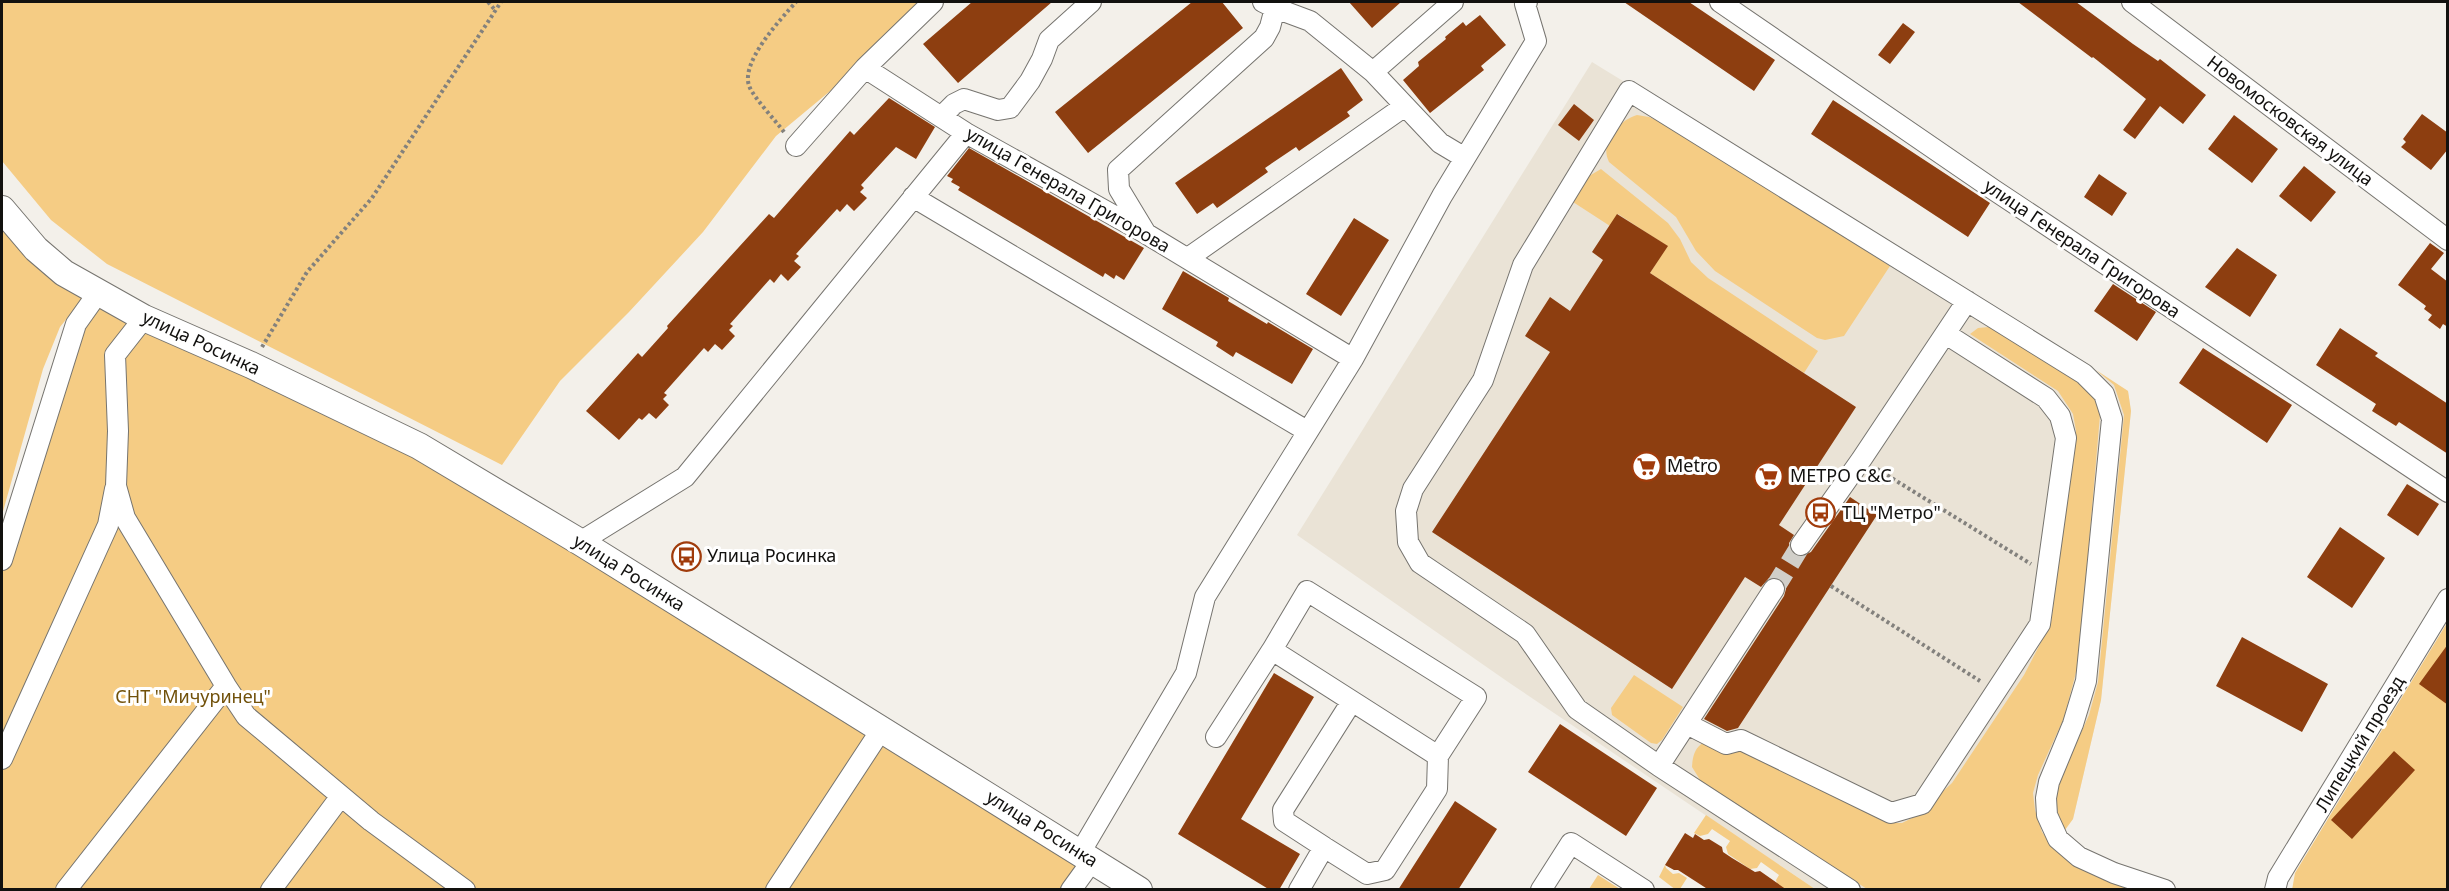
<svg xmlns="http://www.w3.org/2000/svg" width="2449" height="891" viewBox="0 0 2449 891" font-family="'Noto Sans',sans-serif">
  <style>
    .built { fill: #eae3d6 }
    .green { fill: #f5cc84 }
    .building { fill: #8d3e10 }
    .lines { fill: none; stroke-linecap: round; stroke-linejoin: round }
    .minor-tunnel { stroke: #d1cfc9; stroke-width: 20; stroke-dasharray: 20 10; stroke-linecap: butt }
    .minor-casing { stroke: #76746f; stroke-width: 22 }
    .major-casing { stroke: #76746f; stroke-width: 28 }
    .path { stroke: #83817d; stroke-width: 4; stroke-dasharray: 3 3; stroke-linecap: butt }
    .minor { stroke: #fff; stroke-width: 20 }
    .major { stroke: #fff; stroke-width: 26 }
    .labels { text-anchor: middle; stroke-width: 6; stroke-linejoin: round; paint-order: stroke }
    .street-label { font-size: 18px; fill: #12110f; stroke: #fff }
    .poi-label { font-size: 18px; fill: #12110f; stroke: #fff; text-anchor: start }
    .park-label { font-size: 18px; fill: #71510a; stroke: #fff }
  </style>
  <rect width="100%" height="100%" fill="#f3f0ea"/>
  <path class="built" d="M1592,62L2128,391L2131,411L2101,700L2073,819L2016,889H1815L1511,684L1297,535Z"/>
  <path class="green" d="M2,2H920L835,87L776,136L703,232L629,312L560,381L502,465L107,264L51,220L2,161Z
    M1637,115L1649,117L1668,125L1890,266L1844,336L1825,340L1817,338L1715,271L1696,251L1676,217L1609,162C1599,142 1618,121 1637,115Z
    M1601,169L1668,223L1680,239L1691,262L1708,278L1818,351L1804,373L1650,273L1667,246L1618,214L1610,226L1573,202L1589,176Z
    M2,207L94,285L60,327L43,369L2,515Z
    M98,293L144,318L123,353L148,321L469,480L1086,853L1061,890H2V560L59,373Z
    M1989,327L2000,332C2026,348 2076,372 2094,397C2098,402 2099,408 2100,415L2079,661L2064,718L2038,775L2033,793L2035,810L2042,832L2055,850L2069,862L2090,873L2138,889H1867L1702,783L1692,767C1693,749 1699,742 1716,738L1889,823H1902L1916,816L1952,783L2024,675L2051,623L2076,431L2073,414L2058,391L1970,334L1978,328Z
    M2096,370L2128,391L2131,411L2101,700L2073,819L2065,830L2058,814L2056,799L2059,782L2089,715L2098,682L2124,415L2114,385Z
    M2447,623V889L2292,890L2295,873Z
    M1634,675L1683,707L1662,740L1657,744L1651,743L1612,715L1611,708Z
    M1706,815L1815,889H1782L1778,887L1776,880L1779,875L1761,862L1757,868L1750,869L1728,854L1726,847L1730,841L1712,829L1708,834L1700,836L1694,833Z
    M1665,865L1666,868L1673,874L1679,873L1687,878L1680,889L1676,890L1659,877Z
    M1598,875L1620,889H1589Z"/>
  <path class="building" d="M972,2H1052L958,83L923,44Z
    M1192,2H1222L1243,28L1088,153L1055,112Z
    M1349,2H1401L1372,28Z
    M1624,2H1689L1775,60L1754,91Z
    M2018,2H2076L2133,44L2158,61L2160,59L2206,95L2183,124L2160,106L2135,139L2123,130L2146,99L2093,57L2092,58Z
    M1480,15L1506,45L1481,66L1484,70L1430,113L1403,80L1419,66L1418,62L1446,39L1445,37L1463,22L1466,26Z
    M1903,23L1915,32L1890,64L1878,55Z
    M1341,68L1363,100L1347,112L1350,116L1299,151L1296,147L1265,168L1268,172L1217,208L1213,203L1197,214L1175,183Z
    M889,98L935,127L916,159L896,147L861,185L864,188L860,192L867,198L854,211L847,204L840,212L837,209L796,254L799,256L794,261L801,267L788,281L781,274L774,283L770,279L730,324L733,326L729,330L735,336L722,350L715,344L708,352L704,348L664,393L667,395L663,399L669,405L656,419L649,413L642,420L639,418L619,440L586,411L638,353L642,357L668,328L667,326L769,214L774,218L850,131L854,135Z
    M1833,100L1990,203L1968,237L1811,134Z
    M1574,104L1594,120L1579,141L1558,125Z
    M2422,114L2448,133V149L2431,170L2401,147L2406,142L2403,139Z
    M2234,115L2278,149L2252,183L2208,149Z
    M969,148L1144,248L1124,280L1116,275L1114,279L1105,273L1103,277L958,190L960,187L951,182L953,179L947,176Z
    M2304,166L2336,192L2311,222L2279,196Z
    M2099,174L2127,193L2112,216L2084,197Z
    M1617,214L1668,246L1650,273L1856,407L1779,525L1794,535L1789,543L1790,549L1795,555L1800,557L1811,552L1850,497L1877,515L1738,728L1727,731L1704,719L1784,596L1786,589L1781,579L1769,578L1761,587L1745,577L1672,689L1432,532L1550,352L1525,336L1550,297L1570,311L1603,260L1592,252Z
    M1354,218L1389,240L1341,316L1306,294Z
    M2430,243L2444,253L2431,269L2448,282V327L2443,324L2440,329L2428,320L2432,315L2424,309L2426,306L2398,285Z
    M2237,248L2277,275L2250,317L2205,287Z
    M1183,271L1229,298L1228,301L1267,324L1268,322L1313,349L1292,384L1236,352L1233,357L1216,346L1218,342L1162,309Z
    M2113,284L2156,312L2137,341L2094,311Z
    M2340,328L2378,353L2375,356L2448,404V454L2399,422L2396,426L2372,411L2376,404L2316,365Z
    M2203,348L2292,405L2267,443L2179,383Z
    M2407,484L2439,504L2418,536L2387,515Z
    M2340,527L2385,558L2352,608L2307,577Z
    M2242,637L2328,684L2302,732L2216,686Z
    M2448,644V705L2419,684Z
    M1274,673L1314,697L1241,819L1300,854L1279,890H1270L1178,834Z
    M1560,724L1657,788L1626,836L1528,772Z
    M2394,751L2415,770L2352,839L2331,820Z
    M1455,801L1497,829L1458,890H1398Z
    M1685,833L1693,838L1695,834L1704,840L1709,839L1722,847L1723,852L1732,858L1755,872L1760,871L1787,890H1709L1678,870H1674L1665,865Z"/>
  <g class="lines">
    <path class="minor-tunnel" d="M1774,589L1801,545"/>
    <defs>
      <path id="minor" d="M933,2L865,68L966,133L1145,233L1353,359L1205,597L1186,673L1080,853
        M1281,2L1275,8L1310,21L1373,72L1440,143L1465,158
        M1720,2L1994,190L2448,492
        M2132,2L2448,240
        M1373,72L1453,2
        M941,117L954,104L964,99L998,110L1010,108L1030,81L1042,59L1049,40L1091,2
        M796,146L865,68
        M913,197L1307,431
        M1145,232L1119,189L1118,170L1264,38L1270,27L1275,8L1263,2
        M1188,258L1405,106
        M144,318L115,355L118,431L116,486L125,518L226,686L246,716L371,821L465,890
        M1353,359L1442,196L1536,41L1525,4L1527,2
        M580,542L685,477L966,133
        M1801,545L1861,460L1967,301
        M2,560L76,324L98,293
        M1272,650L1307,591L1476,697L1438,756
        M1687,724L1726,744L1741,740L1891,813L1922,804L2040,624L2066,438L2060,416L2046,398L1946,334
        M1216,737L1272,650L1438,756L1437,789L1385,870L1367,874L1324,847
        M2,759L108,525L115,489
        M1659,766L1774,589
        M66,890L226,686
        M271,890L341,796
        M776,890L881,730
        M1071,890L1092,861
        M1299,890L1324,847L1284,821L1283,810L1352,701
        M1541,890L1571,843L1644,890
        M1850,890L1659,766L1577,709L1525,634L1420,563L1408,542L1406,511L1413,489L1483,380L1523,265L1629,91L2084,374L2104,394L2112,419L2086,681L2073,724L2049,782L2046,798L2047,815L2058,839L2079,857L2114,873L2165,890
        M2275,890L2278,878L2448,599"/>
      <path id="major" d="M2,209L36,249L64,273L144,318L251,365L419,446L580,542L1139,890"/>
    </defs>
    <use href="#minor" class="minor-casing"/>
    <use href="#major" class="major-casing"/>
    <path class="path" d="M488,2L495,10
      M784,132C775,120 756,100 750,88C738,64 781,19 796,2
      M262,347L307,272L372,198L501,2
      M1877,469L2031,564
      M1831,586L1980,681"/>
    <use href="#minor" class="minor"/>
    <use href="#major" class="major"/>
  </g>
  <defs>
    <symbol id="supermarket-ring" viewBox="-11 -11 22 22"><circle r="9.5" fill="#fff" stroke="#a03b0b" stroke-width="1.5"/><path d="M-6-5.5h2.5l.6 2H6L4.5 2H-2.5L-4.4-4H-6ZM-1.5 3.2a1.3 1.3 0 1 0 .1 0ZM3 3.2a1.3 1.3 0 1 0 .1 0Z" fill="#a03b0b"/></symbol>
    <symbol id="bus-ring" viewBox="-11 -11 22 22"><circle r="9.5" fill="#fff" stroke="#a03b0b" stroke-width="1.5"/><path d="M-5-6H5V4H4V6H2V4H-2V6H-4V4H-5ZM-3.5-4V0h7V-4ZM-3.5 1.2v1.5H-2V1.2ZM2 1.2v1.5H3.5V1.2Z" fill="#a03b0b"/></symbol>
  </defs>
  <g fill-rule="evenodd">
    <use href="#supermarket-ring" x="1630" y="450" width="33" height="33"/>
    <use href="#supermarket-ring" x="1752" y="460" width="33" height="33"/>
    <use href="#bus-ring" x="1804" y="496" width="33" height="33"/>
    <use href="#bus-ring" x="670" y="540" width="33" height="33"/>
  </g>
  <g class="labels">
    <g class="street-label">
      <text transform="translate(2290 121) rotate(37)" y="6">Новомосковская улица</text>
      <text transform="translate(1068 190) rotate(30)" y="6">улица Генерала Григорова</text>
      <text transform="translate(2082 249) rotate(34)" y="6">улица Генерала Григорова</text>
      <text transform="translate(201 343) rotate(25)" y="6">улица Росинка</text>
      <text transform="translate(629 573) rotate(32)" y="6">улица Росинка</text>
      <text transform="translate(2360 744) rotate(-59)" y="6">Липецкий проезд</text>
      <text transform="translate(1042 829) rotate(32)" y="6">улица Росинка</text>
    </g>
    <g class="poi-label">
      <text x="1667" y="472">Metro</text>
      <text x="1790" y="482">МЕТРО С&amp;С</text>
      <text x="1842" y="519">ТЦ "Метро"</text>
      <text x="707" y="562">Улица Росинка</text>
    </g>
    <g class="park-label">
      <text x="193" y="703">СНТ "Мичуринец"</text>
    </g>
  </g>
  <rect width="2449" height="891" fill="none" stroke="#12110f" stroke-width="6"/>
</svg>
